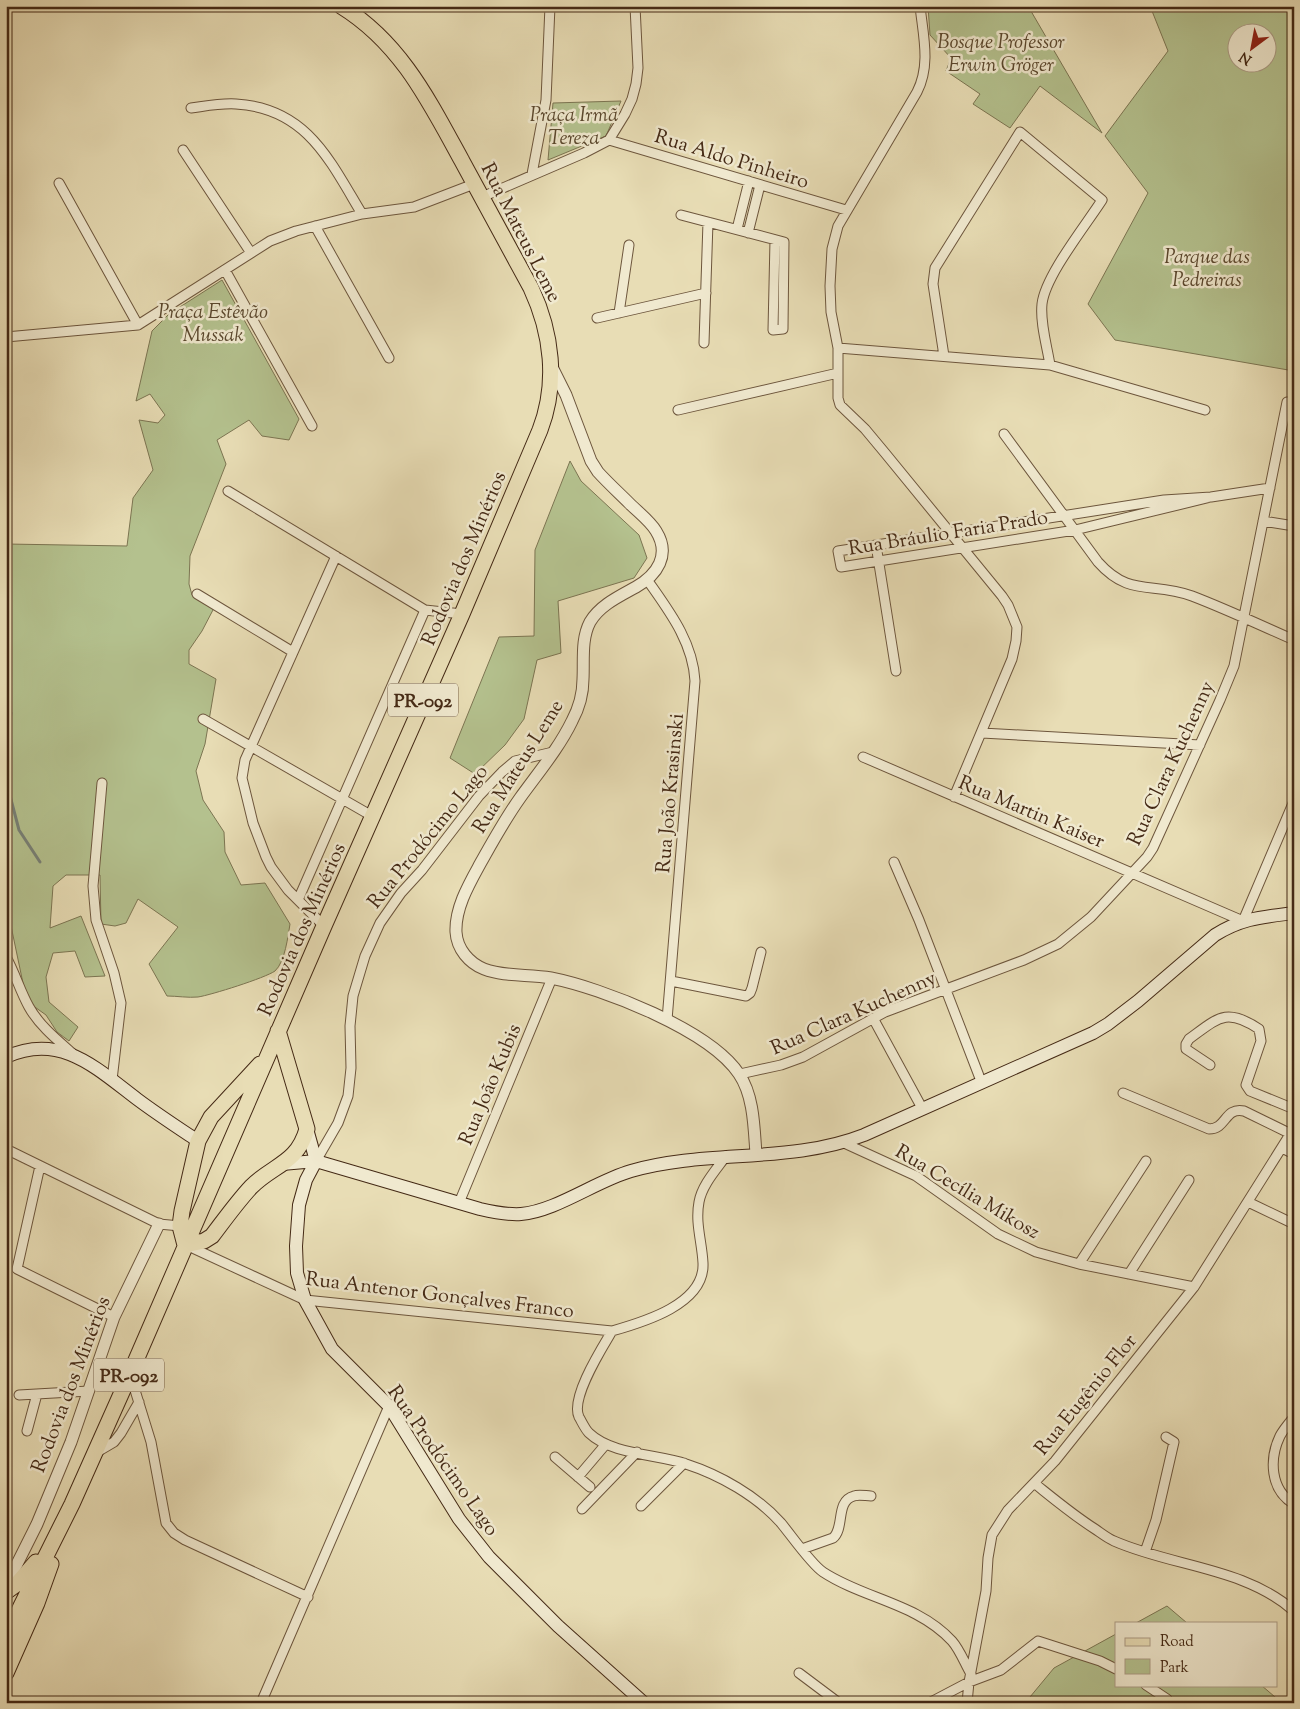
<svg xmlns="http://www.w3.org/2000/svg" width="1300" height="1709" viewBox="0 0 1300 1709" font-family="'Sorts Mill Goudy',serif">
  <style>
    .green { fill: #b4c18e; stroke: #7c7552; fill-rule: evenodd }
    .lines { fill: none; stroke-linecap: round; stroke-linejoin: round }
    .stream { stroke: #778076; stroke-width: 3 }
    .minor-casing { stroke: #6d563d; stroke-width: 11 }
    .tertiary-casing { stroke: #6d563d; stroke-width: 13 }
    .secondary-casing { stroke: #442915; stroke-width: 14 }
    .primary-casing { stroke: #442915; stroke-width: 17 }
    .minor { stroke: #f0e9cf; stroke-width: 9 }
    .tertiary { stroke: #f0e9cf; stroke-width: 11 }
    .secondary { stroke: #f0e9cf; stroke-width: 12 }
    .primary { stroke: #e8ddb5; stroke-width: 15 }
    .labels { text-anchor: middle; stroke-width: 5; stroke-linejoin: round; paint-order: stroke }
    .shield { fill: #f0e9cf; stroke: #78634d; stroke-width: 1 }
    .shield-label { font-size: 19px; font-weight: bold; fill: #442915 }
    .park-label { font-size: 20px; font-style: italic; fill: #5a472d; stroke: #f0e9cf }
    .street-label { font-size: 20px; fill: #442915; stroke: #f0e9cf }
  </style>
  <rect width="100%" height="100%" fill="#e8ddb5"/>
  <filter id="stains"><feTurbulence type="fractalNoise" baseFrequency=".004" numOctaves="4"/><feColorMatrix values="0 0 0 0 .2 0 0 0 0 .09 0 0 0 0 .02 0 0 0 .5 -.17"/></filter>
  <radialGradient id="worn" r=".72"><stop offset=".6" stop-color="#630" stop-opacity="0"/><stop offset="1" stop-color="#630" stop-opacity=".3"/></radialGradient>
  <path class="green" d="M928,6H1028L1102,133L1040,86L1010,128L973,104L980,94L946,71L951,58L930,35Z
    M1150,6H1294V371L1115,340L1088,304L1148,193L1105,136L1168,51ZM1268,32V62H1238V32Z
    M621,101L606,136L548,160L553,103Z
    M222,280L299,419L289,440L262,436L249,420L217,440L226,464L190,556L189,584L192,595L214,608L202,631L189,650V664L216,679L205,744L196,771L203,800L224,832L225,852L241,885L265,883L290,924C288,936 285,962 275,971C265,978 211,995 198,997C188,998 177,996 167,996L149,964L178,927L138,899L126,923L115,926L101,924L100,875H66L53,886L50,928L81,916L105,976L85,977L75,951L53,953L46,977L49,1002L78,1027L69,1041L57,1032L46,1015L32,1005L24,988L6,902V544L127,546L133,498L153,470L139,420L158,423L165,415L150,394L136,401L152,331L169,314Z
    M570,461L581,481L639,535L647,558L634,578L558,601L561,653L537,660L524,719L505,745L475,774L450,758L499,637L534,636L535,550Z
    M1167,1606L1187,1623H1136Z
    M1116,1634V1685H1261L1282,1703H1025L1054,1668Z"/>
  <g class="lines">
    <path class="stream" d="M6,709L11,713L6,741
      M6,761L8,788L19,830L40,862"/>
    <defs>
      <path id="minor" d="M920,6C923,35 931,65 917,92L838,226L832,249L830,286L831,312L838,348V398L840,405L865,429L885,453L1002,596L1008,605L1017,627L1016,641L1012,659L954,797
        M191,108C206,106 221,103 236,104C307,108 330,161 362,214
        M609,140L846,210
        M183,150L251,253
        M532,174L546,100L550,6
        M59,183L138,325
        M482,197L584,153L609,140L625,114L632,99L636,84L638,68L635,6
        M681,215C716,224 750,233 784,242L783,329L773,330L775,240
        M315,226L389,358
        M737,229L749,181
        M748,233L760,185
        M225,270L312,426
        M619,313L629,245
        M597,318L706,293
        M6,337L138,325L270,241L296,231L362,214L414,207L474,184
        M704,343L708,222
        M838,348L1050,365L1205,410
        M944,356L933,284L935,268L1020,132L1102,200C1086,225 1045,276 1042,304C1040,323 1047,346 1050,365
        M678,410L838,373
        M1004,434L1098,562C1130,598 1152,581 1192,596C1226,609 1260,625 1294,640
        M228,491L425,610L462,614
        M1211,497L1164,500L838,551L841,567L1075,530L1211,497L1270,488
        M1263,521L1294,526
        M876,545L896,671
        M648,581C669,611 693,642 695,681L667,1020
        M197,594L293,652
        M203,719L372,816
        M982,733L1200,745
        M863,757L1243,921L1294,801
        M102,783L93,886L96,920L114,973L121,1003L112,1080
        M894,862L919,920L981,1081
        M298,900L425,610
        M324,926L288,890L271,867L266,857L253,823L245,790L242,778L245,760L336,556
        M6,957C15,973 20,991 29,1007C39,1025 56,1039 72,1053
        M671,981L746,996L750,993L752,988L761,952
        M873,1018L922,1108
        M1210,1065L1186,1049V1044L1189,1039C1218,1018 1226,1007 1259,1029L1261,1041L1246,1085L1250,1091L1294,1109
        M740,1074L781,1065L803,1057L885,1012L1024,960L1058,944L1091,917L1147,857L1153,848L1220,700L1234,666L1287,402
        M1123,1093L1209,1129C1227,1129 1224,1107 1244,1111L1291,1134
        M844,1143L916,1176L998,1234L1036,1252L1079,1264L1194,1287
        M1282,1148L1294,1154
        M6,1149L159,1224L180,1226
        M726,1156C716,1170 702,1185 699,1202C695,1223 702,1242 703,1263C705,1304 644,1322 612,1331C602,1348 570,1398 579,1417C582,1422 585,1429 589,1433C612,1455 657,1454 686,1464C720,1475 757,1496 781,1523C791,1535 811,1564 823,1572C864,1599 917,1603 952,1641C960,1650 965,1664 971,1674
        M316,1161L338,1123L348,1096L351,1068L350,1026L353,996L365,956L380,923L401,893L422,870L479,796L502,772L515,761L553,752
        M40,1166L17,1269L114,1317
        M1248,1202L1294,1224
        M459,1203L552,978
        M186,1245L305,1300L612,1331
        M1079,1264L1146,1161
        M1129,1274L1189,1180
        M130,1374L151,1442L166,1523L174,1533L185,1540L308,1597
        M19,1395L89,1391
        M1294,1417C1289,1423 1283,1430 1280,1436C1269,1459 1270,1490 1294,1504
        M27,1431L37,1394
        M97,1452L114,1442L121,1433L139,1402
        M555,1457L590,1487
        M578,1477L606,1444
        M1034,1483C1054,1499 1073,1515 1095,1529C1101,1533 1107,1538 1114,1541C1173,1567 1244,1567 1294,1611
        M641,1506L684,1463
        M582,1509L637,1452
        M802,1549L833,1538C845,1528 835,1501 854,1496C859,1494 866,1496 871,1496
        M1145,1552L1156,1520L1174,1442L1166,1437
        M799,1673L839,1703
        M1146,1685L1167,1699L1169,1703
        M261,1703L389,1406
        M929,1703L969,1682L1001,1670L1038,1641L1100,1661L1116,1669
        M967,1703L969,1682L986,1591L988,1558L992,1535L1008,1510L1055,1461L1194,1287L1294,1128"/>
      <path id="tertiary" d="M552,367L566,395L591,461L598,472C608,483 619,493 629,503C638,512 650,521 656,531C671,555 657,575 636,587C620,596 600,605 590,622C581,639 584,660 583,679C583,694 579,708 572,721C559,748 538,773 520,798C505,819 493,841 480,864C469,884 455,908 456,932C457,949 469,963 484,969C505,977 529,974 551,978C602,988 710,1030 739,1074C754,1096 754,1128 756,1154
        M6,1586L37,1524L71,1442L114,1317L159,1224"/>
      <path id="secondary" d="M6,1057C60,1032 96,1068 137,1099C157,1114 177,1127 198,1141
        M307,1129L316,1161
        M316,1161L306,1180L299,1205L296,1246L297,1273L305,1300L332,1349L389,1406L459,1519L489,1557L558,1626L644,1703
        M282,1164L316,1161L480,1209C493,1212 507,1215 521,1214C556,1211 596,1181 631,1171C707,1149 790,1164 864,1135L1093,1033L1108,1024L1138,1001L1215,935C1242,918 1263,917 1294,913"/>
      <path id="primary" d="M185,1245L204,1241L212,1236C225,1219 237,1202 251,1187C274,1164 297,1164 307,1129L278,1031
        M185,1245L180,1226L182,1211L198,1141L211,1117L260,1064
        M6,1592L17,1584L36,1562
        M6,1640L21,1606L72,1504L130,1374L324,926L462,614L540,430C558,383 552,333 531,288C508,245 485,203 462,161C429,101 401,43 341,6
        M6,1673L37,1603L51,1564"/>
    </defs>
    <use href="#minor" class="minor-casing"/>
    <use href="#tertiary" class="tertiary-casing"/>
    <use href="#secondary" class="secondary-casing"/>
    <use href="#primary" class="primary-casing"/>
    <use href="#minor" class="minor"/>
    <use href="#tertiary" class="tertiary"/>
    <use href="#secondary" class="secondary"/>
    <use href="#primary" class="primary"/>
  </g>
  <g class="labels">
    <g class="shield">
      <rect x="388" y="683.5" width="70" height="33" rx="4"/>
      <rect x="94" y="1358.5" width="70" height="33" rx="4"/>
    </g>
    <g class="shield-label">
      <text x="423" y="707">PR-092</text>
      <text x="129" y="1382">PR-092</text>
    </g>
    <g class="park-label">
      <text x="1001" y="48">Bosque Professor<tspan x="1001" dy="23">Erwin Gröger</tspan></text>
      <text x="574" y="121">Praça Irmã<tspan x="574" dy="23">Tereza</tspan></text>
      <text x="1207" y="263">Parque das<tspan x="1207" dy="23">Pedreiras</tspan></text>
      <text x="213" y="318">Praça Estêvão<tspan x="213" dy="23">Mussak</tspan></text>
    </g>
    <g class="street-label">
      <text transform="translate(732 158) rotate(17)" y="7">Rua Aldo Pinheiro</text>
      <text transform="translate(522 232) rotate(63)" y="7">Rua Mateus Leme</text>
      <text transform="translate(948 532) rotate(-9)" y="7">Rua Bráulio Faria Prado</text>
      <text transform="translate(463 558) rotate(-67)" y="7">Rodovia dos Minérios</text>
      <text transform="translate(1170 763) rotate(-65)" y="7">Rua Clara Kuchenny</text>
      <text transform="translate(517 766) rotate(-58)" y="7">Rua Mateus Leme</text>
      <text transform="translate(669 793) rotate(-85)" y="7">Rua João Krasinski</text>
      <text transform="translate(1032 811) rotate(23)" y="7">Rua Martin Kaiser</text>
      <text transform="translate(427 836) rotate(-51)" y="7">Rua Prodócimo Lago</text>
      <text transform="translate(301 929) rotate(-66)" y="7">Rodovia dos Minérios</text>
      <text transform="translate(853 1012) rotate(-24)" y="7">Rua Clara Kuchenny</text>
      <text transform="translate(489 1084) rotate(-67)" y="7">Rua João Kubis</text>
      <text transform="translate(968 1191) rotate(31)" y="7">Rua Cecília Mikosz</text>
      <text transform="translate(440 1294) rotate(7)" y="7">Rua Antenor Gonçalves Franco</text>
      <text transform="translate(70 1384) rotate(-69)" y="7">Rodovia dos Minérios</text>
      <text transform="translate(1085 1394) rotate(-51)" y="7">Rua Eugênio Flor</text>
      <text transform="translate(444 1460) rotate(55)" y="7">Rua Prodócimo Lago</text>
    </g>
  </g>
  <rect width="1300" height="1709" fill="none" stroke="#e8ddb5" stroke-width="25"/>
  <rect x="8" y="8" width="1285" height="1694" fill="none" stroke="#442915" stroke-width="2.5"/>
  <rect x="12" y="12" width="1275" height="1684" fill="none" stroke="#442915"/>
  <rect x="1115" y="1622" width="162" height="65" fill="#f0e9cf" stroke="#ab9c85"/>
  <rect x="1125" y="1638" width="25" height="8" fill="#e8ddb5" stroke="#ab9c85"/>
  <text x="1160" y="1646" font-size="15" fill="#442915">Road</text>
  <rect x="1125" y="1659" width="25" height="15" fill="#b4c18e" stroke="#ab9c85"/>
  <text x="1160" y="1672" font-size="15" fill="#442915">Park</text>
  <g transform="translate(1252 48) rotate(212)"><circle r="24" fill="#f0e9cf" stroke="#ab9c85"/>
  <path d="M0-4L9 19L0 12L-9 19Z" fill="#8f2418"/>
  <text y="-8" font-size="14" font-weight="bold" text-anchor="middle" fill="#442915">N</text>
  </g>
  <rect width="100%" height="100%" filter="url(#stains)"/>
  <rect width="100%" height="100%" fill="url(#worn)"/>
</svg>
